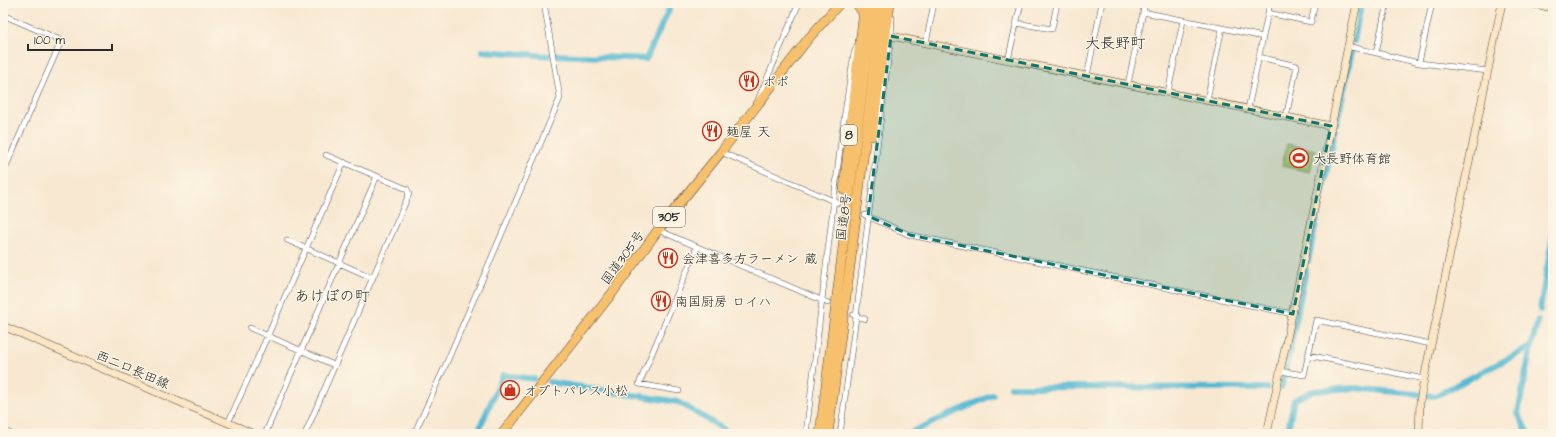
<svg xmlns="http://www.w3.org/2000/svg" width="1556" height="437" viewBox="0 0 1556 437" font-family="'Architects Daughter','Klee One',sans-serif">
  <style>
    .pitch { fill: #bacb6e; stroke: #727b4c }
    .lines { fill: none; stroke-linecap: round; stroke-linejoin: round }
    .canal { stroke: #54b9d2; stroke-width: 6 }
    .street-casing { stroke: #4a4744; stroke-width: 6 }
    .secondary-casing { stroke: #4a4744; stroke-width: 8 }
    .highway-casing { stroke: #4a4744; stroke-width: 10 }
    .street { stroke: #fff; stroke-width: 5 }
    .secondary { stroke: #fce6c4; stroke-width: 7 }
    .highway { stroke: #f7c06c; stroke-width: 9 }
    .marked { fill: #0f766e; fill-opacity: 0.2; stroke: #0f766e; stroke-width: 3; stroke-dasharray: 8 5; stroke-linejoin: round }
    .labels { text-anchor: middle; stroke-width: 3; stroke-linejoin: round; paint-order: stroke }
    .shield { fill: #fcf5e5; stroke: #6a6863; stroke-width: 1 }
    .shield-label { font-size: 12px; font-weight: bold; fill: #2b2b2b }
    .poi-label { font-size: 13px; fill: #2b2b2b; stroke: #fcf5e5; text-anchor: start }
    .street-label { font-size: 13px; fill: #2b2b2b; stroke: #fcf5e5 }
    .quarter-label { font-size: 15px; fill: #2b2b2b; stroke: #fcf5e5 }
  </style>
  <rect width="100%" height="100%" fill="#fcf5e5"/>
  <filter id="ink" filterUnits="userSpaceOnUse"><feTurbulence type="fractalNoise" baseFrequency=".025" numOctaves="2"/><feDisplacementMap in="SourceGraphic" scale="8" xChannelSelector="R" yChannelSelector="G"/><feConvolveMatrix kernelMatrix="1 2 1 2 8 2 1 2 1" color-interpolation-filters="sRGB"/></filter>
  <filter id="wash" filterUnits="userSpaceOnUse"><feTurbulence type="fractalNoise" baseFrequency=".012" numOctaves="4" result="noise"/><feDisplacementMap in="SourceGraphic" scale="16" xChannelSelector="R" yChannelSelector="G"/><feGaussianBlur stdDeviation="0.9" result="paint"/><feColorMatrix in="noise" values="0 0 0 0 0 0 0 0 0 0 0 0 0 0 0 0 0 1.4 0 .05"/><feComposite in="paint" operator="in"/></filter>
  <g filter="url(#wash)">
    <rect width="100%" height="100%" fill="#f8e8d1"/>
    <path class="pitch" d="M1287,144L1315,150L1310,172L1282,166Z"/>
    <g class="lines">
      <path class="canal" d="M1354,41L1360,10
        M483,51L549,56
        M555,55L646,59L672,3
        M1337,123L1352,50
        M1308,261L1335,131
        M1540,310L1553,233
        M1286,368L1306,270
        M549,382L678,402L730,433L737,434
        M1011,387L1267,388
        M1281,388L1284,376
        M477,434L503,375L534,379
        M907,434L993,395
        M1287,434L1294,400L1313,391L1354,388L1435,396L1531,347
        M1528,434L1518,413L1531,347L1538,320"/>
    </g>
  </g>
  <g filter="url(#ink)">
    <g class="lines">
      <defs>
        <path id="street" d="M1143,12L1222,28L1207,100
          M1268,13L1311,22L1315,3
          M3,15L58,39L60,44L3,173
          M1016,23L1052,29L1057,3
          M1222,28L1263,37
          M926,43L934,3
          M1347,46L1419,63L1488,71
          M1376,53L1387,3
          M1259,57L1297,66L1286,117
          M1008,60L1021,3
          M1419,63L1432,3
          M1087,76L1102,3
          M1128,84L1145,3
          M1168,92L1183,21
          M758,100L799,3
          M1248,109L1270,3
          M721,152L838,203
          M865,215L910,235L1293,314
          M658,230L828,303
          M287,240L373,278
          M853,315L865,319
          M250,328L334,365
          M1308,355L1424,379
          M1280,371L1304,375L1316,320L1431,344
          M679,391L639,384L697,247
          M228,423L268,335L344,162
          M265,434L377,176
          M305,434L409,194L407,189L326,155
          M414,434L446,364L560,98L544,3
          M806,434L842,132L854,53L857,46
          M840,434L856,317L891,36L892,18"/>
        <path id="secondary" d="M1529,3L1553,8
          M891,36L1331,126
          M3,326L254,434
          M3,431L9,434
          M1267,434L1357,3
          M1419,434L1420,401L1424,379L1502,3"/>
        <path id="highway" d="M856,3L863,13
          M872,136L890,3
          M844,190L855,82L865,3
          M502,434L613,292L658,230L721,152L808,39L840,3
          M820,434L873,3
          M828,434L851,258L882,3"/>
      </defs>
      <use href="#street" class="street-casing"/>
      <use href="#secondary" class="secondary-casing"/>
      <use href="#highway" class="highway-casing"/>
      <use href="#street" class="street"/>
      <use href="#secondary" class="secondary"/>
      <use href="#highway" class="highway"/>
    </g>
  </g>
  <path class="marked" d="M891,36L1331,126L1293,314L910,235L868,216Z"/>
  <defs>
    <symbol id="restaurant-ring" viewBox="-11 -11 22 22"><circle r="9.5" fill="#fcf5e5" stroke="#c8321e" stroke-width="1.5"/><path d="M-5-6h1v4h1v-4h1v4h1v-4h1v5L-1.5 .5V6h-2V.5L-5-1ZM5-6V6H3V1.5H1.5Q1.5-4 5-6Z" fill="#c8321e"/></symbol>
    <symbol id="stadium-ring" viewBox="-11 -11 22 22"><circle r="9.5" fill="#fcf5e5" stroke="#c8321e" stroke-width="1.5"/><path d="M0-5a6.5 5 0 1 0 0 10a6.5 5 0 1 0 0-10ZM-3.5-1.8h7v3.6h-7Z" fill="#c8321e"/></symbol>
    <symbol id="shop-ring" viewBox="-11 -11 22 22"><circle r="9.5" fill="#fcf5e5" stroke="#c8321e" stroke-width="1.5"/><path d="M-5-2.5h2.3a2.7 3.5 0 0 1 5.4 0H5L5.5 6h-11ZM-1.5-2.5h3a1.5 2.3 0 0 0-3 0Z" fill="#c8321e"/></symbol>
  </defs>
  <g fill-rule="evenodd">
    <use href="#restaurant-ring" x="738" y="70" width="22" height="22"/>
    <use href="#restaurant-ring" x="701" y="120" width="22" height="22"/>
    <use href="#stadium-ring" x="1288" y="147" width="22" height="22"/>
    <use href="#restaurant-ring" x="657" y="247" width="22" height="22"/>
    <use href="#restaurant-ring" x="650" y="290" width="22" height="22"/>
    <use href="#shop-ring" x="499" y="379" width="22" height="22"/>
  </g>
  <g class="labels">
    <g class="shield">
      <rect x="841" y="125" width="16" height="20" rx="3"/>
      <rect x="653" y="207" width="32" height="20" rx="3"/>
    </g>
    <g class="shield-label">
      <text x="849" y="139">8</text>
      <text x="669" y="221">305</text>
    </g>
    <g class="poi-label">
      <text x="763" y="86">ポポ</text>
      <text x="726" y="136">麺屋 天</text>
      <text x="1313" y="163">大長野体育館</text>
      <text x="682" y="263">会津喜多方ラーメン 蔵</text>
      <text x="675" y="306">南国厨房 ロイハ</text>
      <text x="524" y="395">オプトパレス小松</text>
    </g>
    <g class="street-label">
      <text transform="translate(843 217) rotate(-83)" y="5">国道8号</text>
      <text transform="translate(622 257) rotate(-54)" y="5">国道305号</text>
      <text transform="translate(133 369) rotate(23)" y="5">西二口長田線</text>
    </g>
    <g class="quarter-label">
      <text x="1115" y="48">大長野町</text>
      <text x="332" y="301">あけぼの町</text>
    </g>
  </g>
  <rect width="1556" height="437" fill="none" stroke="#fcf5e5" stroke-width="16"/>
  <path d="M28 44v6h84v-6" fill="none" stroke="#2b2b2b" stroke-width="2"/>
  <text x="34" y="44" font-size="12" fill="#2b2b2b" stroke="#fcf5e5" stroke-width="3" paint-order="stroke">100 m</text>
</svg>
